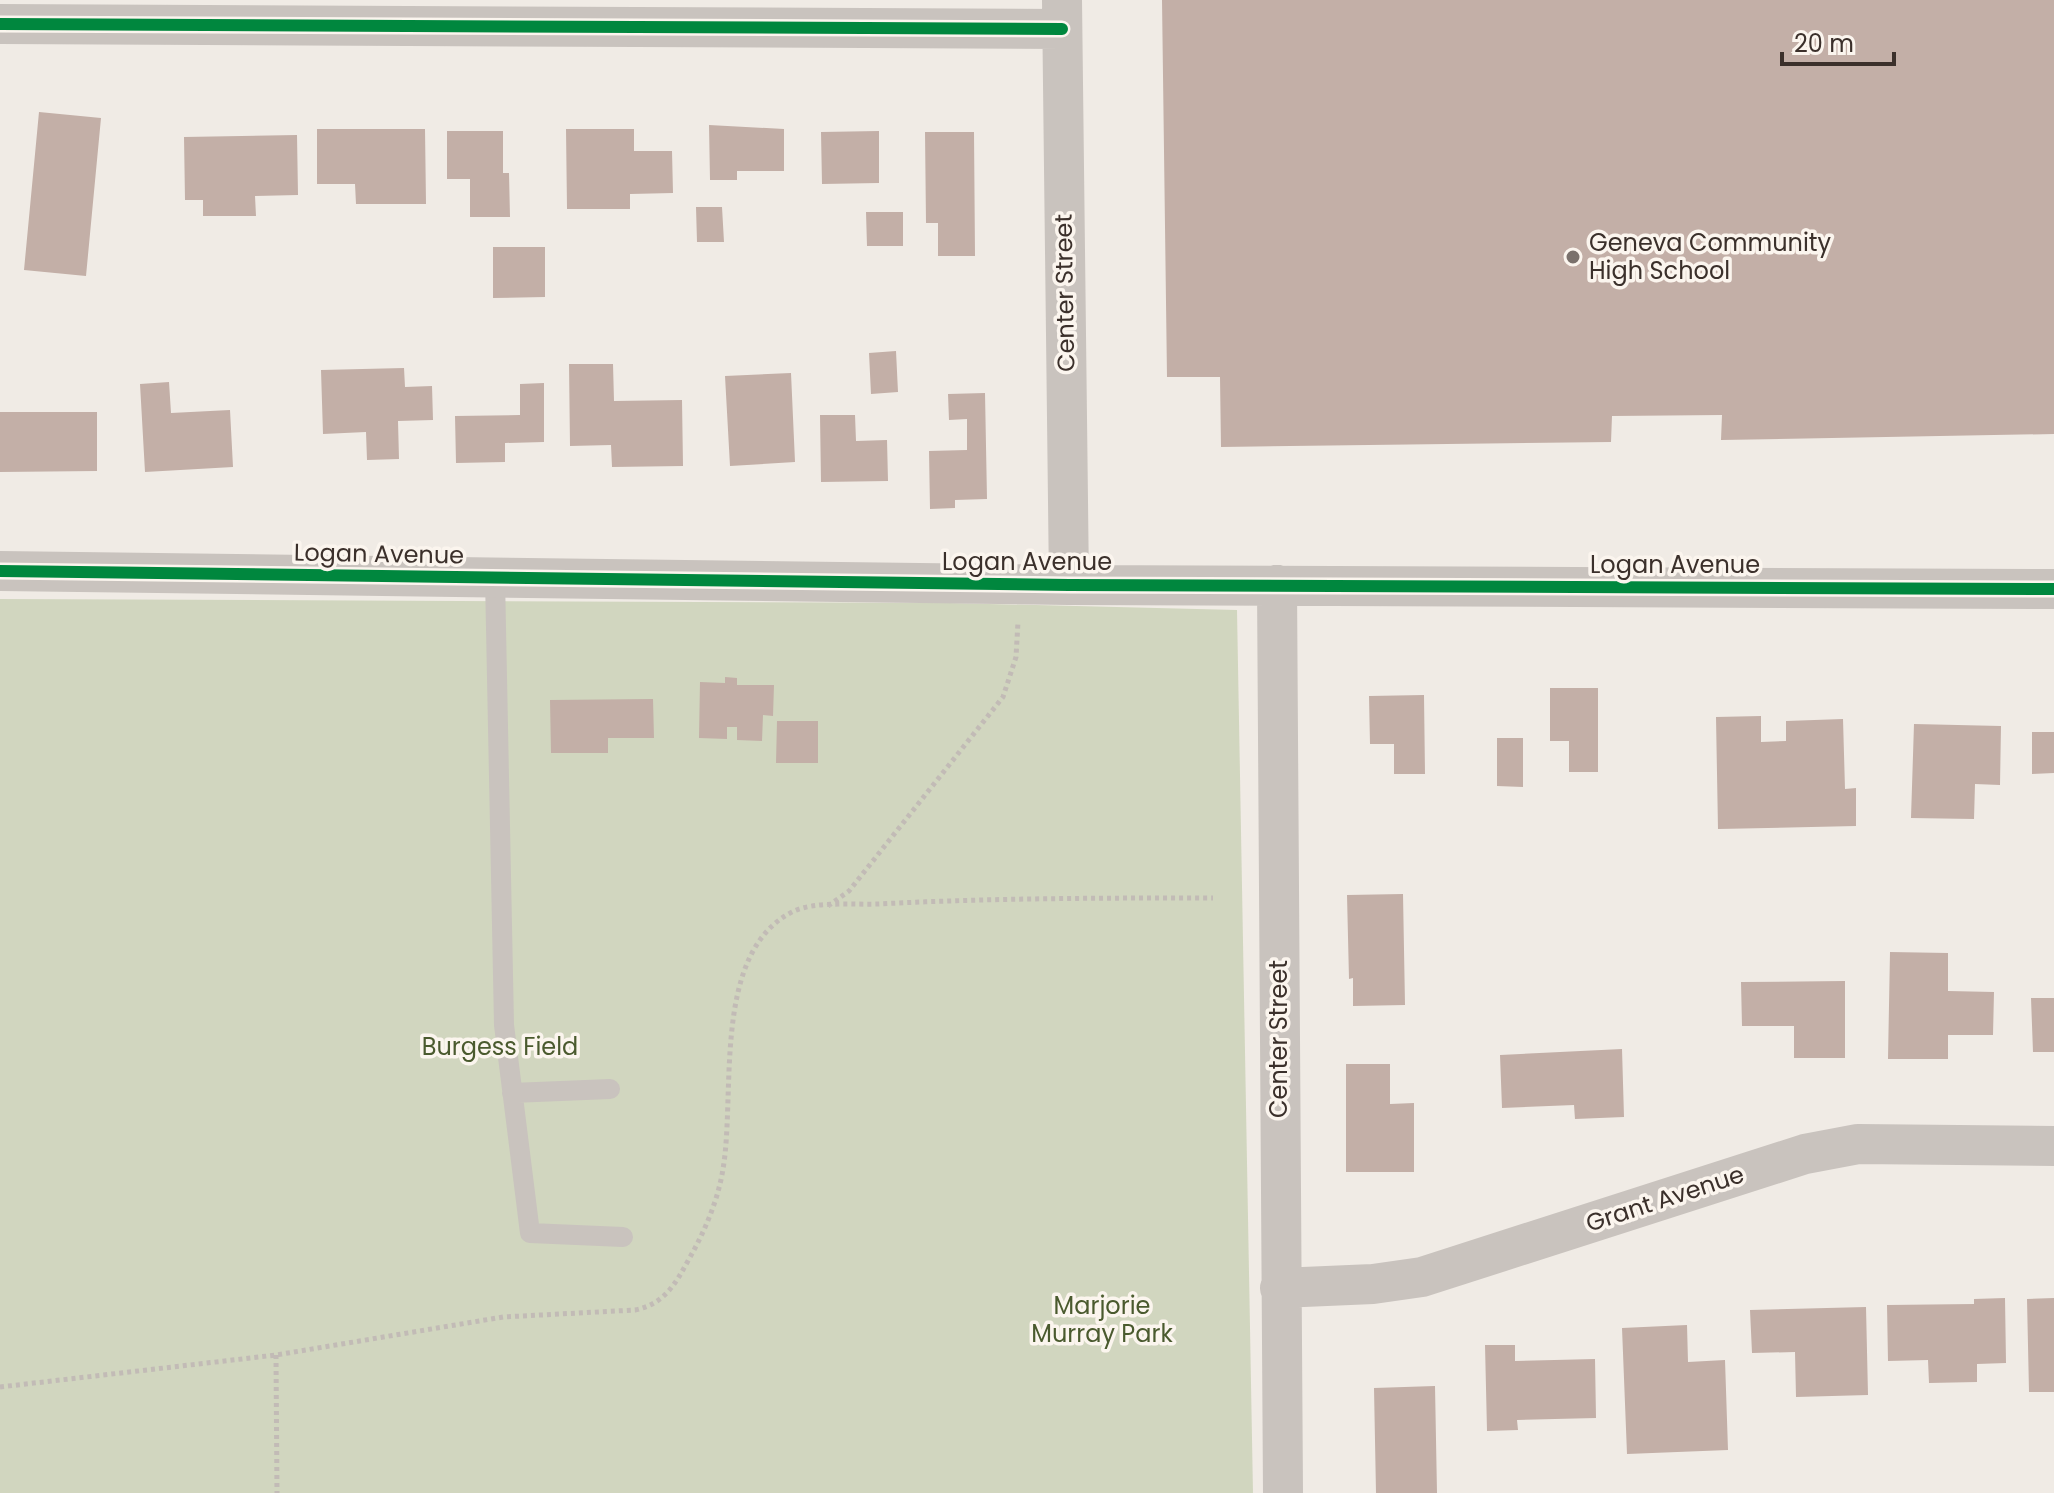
<svg xmlns="http://www.w3.org/2000/svg" width="2054" height="1493" viewBox="0 0 2054 1493" font-family="Poppins,sans-serif">
  <style>
    .green { fill: #d1d6bf }
    .building { fill: #c3afa7 }
    .lines { fill: none; stroke-linecap: round; stroke-linejoin: round }
    .path { stroke: #c2bbb6; stroke-width: 5; stroke-dasharray: 4 4; stroke-linecap: butt }
    .lane { stroke: #c9c3be; stroke-width: 20 }
    .street { stroke: #c9c3be; stroke-width: 40 }
    .cycleway-casing { stroke: #fbf5ee; stroke-width: 17 }
    .cycleway { stroke: #00873e; stroke-width: 12 }
    .poi-dot { fill: #7a716c; stroke: #fbf5ee; stroke-width: 3 }
    .labels { text-anchor: middle; stroke-width: 7; stroke-linejoin: round; paint-order: stroke }
    .poi-label { font-size: 24px; fill: #3b302b; stroke: #fbf5ee; text-anchor: start }
    .street-label { font-size: 24px; fill: #3b302b; stroke: #fbf5ee }
    .park-label { font-size: 24px; fill: #4a5a2e; stroke: #fbf5ee }
  </style>
  <rect width="100%" height="100%" fill="#f0ebe5"/>
  <path class="green" d="M0,599L950,603L1237,610L1253,1493H0Z"/>
  <path class="building" d="M1162,0H2054V434L1721,440L1722,415L1612,416L1611,442L1221,447L1220,377H1167Z
    M39,112L101,118L86,276L24,270Z
    M709,125L784,129V171H737V180H710Z
    M317,129H425L426,204H356L355,184H317Z
    M566,129H634V151H672L673,193L630,194V209H567Z
    M447,131H503V173H509L510,217H470V179H447Z
    M879,131V183L822,184L821,132Z
    M925,132H974L975,256H938V223H926Z
    M297,135L298,195L255,196L256,216H203V200H185L184,137Z
    M696,207H722L724,242H697Z
    M866,212H903V246H867Z
    M493,247H545V297L493,298Z
    M896,351L898,392L871,394L869,353Z
    M569,364H613L614,401L682,400L683,466L612,467L611,445L570,446Z
    M404,368L405,387L432,386L433,420L398,421L399,459L367,460L366,432L323,434L321,370Z
    M791,373L795,462L730,466L725,376Z
    M169,382L171,413L230,410L233,467L145,472L140,384Z
    M544,383V442L505,443V462L456,463L455,416L520,415V384Z
    M985,393L987,499L955,500V508L930,509L929,451L967,450V419L949,420L948,394Z
    M0,412H97V471L0,472Z
    M820,415H855L856,441L887,440L888,481L821,482Z
    M725,677L737,678V685H774L773,716L763,715L762,741L737,740V727H727V739L699,738L700,682L725,683Z
    M1550,688H1598V772H1569V741H1550Z
    M1424,695L1425,774H1394V744H1370L1369,696Z
    M653,699L654,738H608V753H551L550,700Z
    M1761,716V742L1786,741V721L1843,719L1845,789L1856,788V826L1718,829L1716,717Z
    M777,721H818V763H776Z
    M1914,724L2001,726L2000,785L1975,784L1974,819L1911,818Z
    M2032,732H2054V773L2032,774Z
    M1497,738H1523V787L1497,786Z
    M1403,894L1405,1005L1353,1006V978L1349,979L1347,895Z
    M1890,952L1948,953V991L1994,992L1993,1035H1948V1059H1888Z
    M1845,981V1058H1794V1026H1742L1741,982Z
    M2031,998H2054V1052H2033Z
    M1622,1049L1624,1117L1575,1119L1574,1105L1502,1108L1500,1055Z
    M1346,1064H1390V1104L1414,1103V1172H1346Z
    M2005,1298L2006,1363L1977,1364V1382L1929,1383L1928,1360L1888,1361L1887,1305L1974,1304V1299Z
    M2054,1298V1392H2029L2027,1299Z
    M1866,1307L1868,1395L1796,1397L1795,1352L1752,1353L1750,1310Z
    M1687,1325L1688,1362L1725,1360L1728,1450L1627,1454L1622,1328Z
    M1485,1345H1515V1361L1595,1359L1596,1418L1517,1420L1518,1430L1487,1431Z
    M1435,1386L1437,1493H1376L1374,1388Z"/>
  <g class="lines">
    <path class="path" d="M828,906L849,891L1003,697L1016,657L1018,622
      M276,1355L277,1493
      M0,1387L276,1355L503,1317L635,1310C664,1304 675,1285 689,1259C705,1231 718,1200 723,1169C736,1093 711,951 794,911C816,901 854,905 879,904C990,898 1101,898 1213,898"/>
    <path class="lane" d="M495,578L504,1025L530,1233L623,1237
      M512,1093L610,1089"/>
    <path class="street" d="M1062,0L1069,585
      M0,24L1062,29
      M0,571L1069,585L2054,589
      M1277,585L1283,1493
      M1280,1288L1373,1284L1422,1277L1805,1154L1858,1144L2054,1146"/>
    <defs>
      <path id="cycleway" d="M0,24L1062,29
        M0,571L1069,585L2054,589"/>
    </defs>
    <use href="#cycleway" class="cycleway-casing"/>
    <use href="#cycleway" class="cycleway"/>
  </g>
  <circle class="poi-dot" cx="1573" cy="257" r="8"/>
  <g class="labels">
    <g class="poi-label">
      <text x="1589" y="251">Geneva Community<tspan x="1589" dy="28">High School</tspan></text>
    </g>
    <g class="street-label">
      <text transform="translate(1065 293) rotate(-91)" y="8">Center Street</text>
      <text transform="translate(379 554) rotate(1)" y="8">Logan Avenue</text>
      <text x="1027" y="570">Logan Avenue</text>
      <text x="1675" y="573">Logan Avenue</text>
      <text transform="translate(1279 1039) rotate(-90)" y="8">Center Street</text>
      <text transform="translate(1665 1199) rotate(-18)" y="8">Grant Avenue</text>
    </g>
    <g class="park-label">
      <text x="500" y="1055">Burgess Field</text>
      <text x="1102" y="1314">Marjorie<tspan x="1102" dy="28">Murray Park</tspan></text>
    </g>
  </g>
  <path d="M1782 52v12h112v-12" fill="none" stroke="#3b302b" stroke-width="4"/>
  <text x="1794" y="52" font-size="24" fill="#3b302b" stroke="#fbf5ee" stroke-width="6" paint-order="stroke">20 m</text>
</svg>
